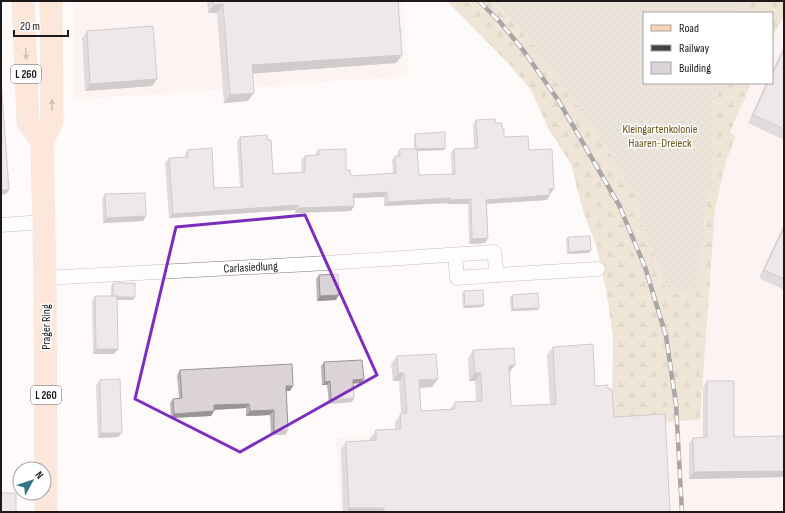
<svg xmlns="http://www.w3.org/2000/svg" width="785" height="513" viewBox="0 0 785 513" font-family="'Sofia Sans Condensed',sans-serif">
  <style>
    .built { fill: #fdebea }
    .forest { fill: url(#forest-firs) }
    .garden { fill: url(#garden-dots) }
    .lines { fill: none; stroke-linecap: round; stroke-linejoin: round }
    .street-casing { stroke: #7f7776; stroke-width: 15 }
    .primary-casing { stroke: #d6d6d6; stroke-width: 23 }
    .street { stroke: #fff; stroke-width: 14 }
    .primary { stroke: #fcd1b6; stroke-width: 22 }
    .rail-casing { stroke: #464242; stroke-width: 4.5 }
    .rail { stroke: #fff; stroke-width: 3; stroke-dasharray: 9; stroke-linecap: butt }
    .wall { fill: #bcb5b9 }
    .shaded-wall { fill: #999496 }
    .building { fill: #dbd3d7; stroke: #999496 }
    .oneway { fill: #987e6f }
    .marked { fill: none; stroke: #7b2cbf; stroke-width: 3; stroke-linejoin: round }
    .labels { text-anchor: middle; stroke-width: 3; stroke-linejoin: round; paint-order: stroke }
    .shield { fill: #fff; stroke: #615e5e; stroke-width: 1 }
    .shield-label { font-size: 11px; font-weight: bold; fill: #1d1919 }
    .park-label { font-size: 12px; fill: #685119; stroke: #fff }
    .street-label { font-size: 12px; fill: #1d1919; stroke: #fff }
  </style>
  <defs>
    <pattern id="forest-firs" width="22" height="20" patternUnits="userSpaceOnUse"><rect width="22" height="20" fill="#dcccaa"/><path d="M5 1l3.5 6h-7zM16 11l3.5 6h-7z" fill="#bcaf92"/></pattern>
    <pattern id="garden-dots" width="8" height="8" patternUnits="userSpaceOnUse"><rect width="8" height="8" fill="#d3c9b3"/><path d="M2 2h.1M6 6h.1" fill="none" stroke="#b5ac99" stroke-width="1.8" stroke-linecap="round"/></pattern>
  </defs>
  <rect width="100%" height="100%" fill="#fefafa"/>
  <path class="built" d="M73,1H403L409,76L73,100Z
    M784,16V512H341L336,438L700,420L715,209L726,161L736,136L729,133L751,83H772V38Z"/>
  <path class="forest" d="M447,1H494L532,44L590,123L636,197L640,218L668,293L698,291L706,209L715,161L712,115L718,83H751L730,132L736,136L726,161L715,209L700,420L612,425L613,337L606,289L596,245L583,211L571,164L548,128L531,90L508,63Z
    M745,1H784V16L772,38V13H735Z"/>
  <path class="garden" d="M494,1H745L735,13H644V83H718L712,115L715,161L706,209L698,291L668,293L640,218L636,197L590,123L532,44Z"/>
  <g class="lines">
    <defs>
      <g id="street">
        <path d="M1,225L43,222"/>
        <path d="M455,255L457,278L497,275"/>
        <path id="s1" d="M45,278L310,264L494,252L497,275L598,269"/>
      </g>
      <path id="primary" d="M23,1L28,122L42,142
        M46,512L45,278L42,142L52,121L51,1"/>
    </defs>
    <use href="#street" class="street-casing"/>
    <use href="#primary" class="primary-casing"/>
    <use href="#street" class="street"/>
    <use href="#primary" class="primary"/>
    <defs>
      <path id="rail" d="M479,1L500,22L523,50L558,100L619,205L645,267L666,336L676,404L682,512"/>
    </defs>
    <use href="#rail" class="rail-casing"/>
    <use href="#rail" class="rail"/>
  </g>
  <path class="wall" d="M207,1H398L402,55L396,63L253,73L248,101L224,103L217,13H208Z
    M87,31L152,86L85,91L82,38Z
    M784,48V140L748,123L766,83H772V71L781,52Z
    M476,120L495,123L502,129L504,137L529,150L554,189L551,193H550V195L547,200L487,204L488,238L485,243L469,244L468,204H447V203L384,206V197L353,198L354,206L351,211L295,213V210L169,218L165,163L169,158L185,157V154L188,150L214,188L240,187L237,142L240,137L273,174L302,172L301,160L305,156L315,155L318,150L346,170L351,176L393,173L392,160L395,156H397V154L400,149H414V136L415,134L445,148L444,150L417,151L419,175L452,174L451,153L454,149L474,148L473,124Z
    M105,194L146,216L143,221L103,223L102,199Z
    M784,224V290L759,278Z
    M568,237L591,250L589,253L567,254L566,239Z
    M319,275L336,300L317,301L316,279Z
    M113,283L133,300H117L118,349L114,354H93L92,301L95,296H111V286Z
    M464,291L484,305L482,307L463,308L462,293Z
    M512,295L539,308L537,310L511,311L510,297Z
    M553,347L595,386L608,389L614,417L670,512H343L341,450L346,442L370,441V438L376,430L395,429V422L401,414L399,381H393L391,364L397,356L432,387L420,388L421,411L450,409L455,402L476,401L475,381H469L468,358L473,350L509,373L511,406L550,404L547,355Z
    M324,362L364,379L361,383H353L354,398L352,402L329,404L327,385H322L321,366Z
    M180,370L290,391H286L288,430L285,435H271L270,415L246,416V408L214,410V411L211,416L171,418L170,403L173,399L179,398L177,375Z
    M100,380L118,437L98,438L96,385Z
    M707,381L734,437L784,436V477L689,479V444L693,438L703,437V387Z"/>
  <path class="shaded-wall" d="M223,4L217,13H208L214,5Z
    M402,55L396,63L246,74L252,65Z
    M157,79L152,86L85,91L90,84Z
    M254,93L248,101L224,103L230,95Z
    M445,148L444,150L414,151L416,149Z
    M549,189H554L551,193L546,194Z
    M1,190H9L6,194L1,195Z
    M387,192L384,197L350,198L353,194Z
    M550,195L547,200L483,204L486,200Z
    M450,198L447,203L384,206L388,202Z
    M471,199L468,204H447L450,200Z
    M298,205L295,210L169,218L173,214Z
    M354,206L351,211L295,213L298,208Z
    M146,216L143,221L103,223L106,218Z
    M488,238L485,243L469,244L472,239Z
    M591,250L589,253L567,254L569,252Z
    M339,295L336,300L317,301L320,296Z
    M113,297H135L133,300H111Z
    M484,305L482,307L463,308L465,306Z
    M539,308L537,310L511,311L513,309Z
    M96,349H118L114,354H93Z
    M515,365L509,373V366Z
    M398,373H404L399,381H393Z
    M475,373H481L475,381H469Z
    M364,379L361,383L350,384L353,380Z
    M438,379L432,387L414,388L419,380Z
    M330,381L327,385H322L325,382Z
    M286,386H293L290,391H283Z
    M354,398L352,402L329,404L331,400Z
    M249,404L246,408L210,410L214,405Z
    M274,410L270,415L246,416L250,411Z
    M214,411L211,416L171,418L174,414Z
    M288,430L285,435H271L274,431Z
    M101,433H122L118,437L98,438Z
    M784,471V477L689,479L694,472Z
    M349,508H384L381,512H346Z"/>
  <path class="building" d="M213,1H398L402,55L252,65L254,93L230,95L223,4L214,5Z
    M153,26L157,79L90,84L87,31Z
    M784,50V129L753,115L768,83H772V75Z
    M1,80L9,190H1Z
    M495,119V123H502V129H504V137L528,136L529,150L552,149L554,189H549L550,195L486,200L488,238L472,239L471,199L450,200V198L388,202L387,192L353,194L354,206L298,208V205L173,214L169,158L188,157V150L212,148L214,188L243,187L240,137L267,135L268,140H271L273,174L305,172V156L319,155L318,150L346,149V170H350L351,176L396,173L395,156H400V149H417L419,175L455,174L454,149L478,148L476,120Z
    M445,132V148L416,149L415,134Z
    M145,193L146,216L106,218L105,194Z
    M784,228V279L764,270Z
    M590,236L591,250L569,252L568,237Z
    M338,274L339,295L320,296L319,275Z
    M113,283H135V297H117V296H113Z
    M483,290L484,305L465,306L464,291Z
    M538,293L539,308L513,309L512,295Z
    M95,296H117L118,349H96Z
    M593,344L595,386L608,385V389H612L614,417L665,414L670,512H384V508H349L346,442L376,440V430L401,429L400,414L407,413L404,373H398L397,356L436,354L438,379L419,380L421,411L455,409V402L482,401L481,373H475L473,350L514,348L515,365L509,366L511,406L556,404L553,347Z
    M362,360L364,379L353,380L354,398L331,400L330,381L325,382L324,362Z
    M292,364L293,386H286L288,430L274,431V410L250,411L249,404L214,405V411L174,414L173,399L182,398L180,370Z
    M120,379L122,433H101L100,380Z
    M707,381H734V437L784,436V471L694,472L693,438L707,437Z
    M2,493H16V512H1Z"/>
  <defs><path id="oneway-solid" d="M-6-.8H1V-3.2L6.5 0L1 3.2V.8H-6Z"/></defs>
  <g class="oneway">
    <use href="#oneway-solid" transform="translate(26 54) rotate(88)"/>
    <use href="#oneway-solid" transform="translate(52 105) rotate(-90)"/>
  </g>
  <path d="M0 0H785V513H0ZM305,215L377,375L240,452L135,399L176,227Z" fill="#fefafa" fill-opacity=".55" fill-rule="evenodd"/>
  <path class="marked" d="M305,215L377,375L240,452L135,399L176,227Z"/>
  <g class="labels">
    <g class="shield">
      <rect x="11" y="65" width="30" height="18" rx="3"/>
      <rect x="31" y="386" width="30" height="18" rx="3"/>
    </g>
    <g class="shield-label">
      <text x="26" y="78">L 260</text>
      <text x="46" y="399">L 260</text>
    </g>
    <g class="park-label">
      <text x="660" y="133">Kleingartenkolonie<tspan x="660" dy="14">Haaren-Dreieck</tspan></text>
    </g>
    <g class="street-label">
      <text dy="4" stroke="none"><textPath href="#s1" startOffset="206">Carlasiedlung</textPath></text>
      <text transform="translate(46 327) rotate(-90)" y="4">Prager Ring</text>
    </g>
  </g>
  <rect width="785" height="513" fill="none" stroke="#1d1919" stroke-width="4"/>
  <rect x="643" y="12" width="130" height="72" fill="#ffffff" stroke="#a5a3a3"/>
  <rect x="651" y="25" width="20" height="6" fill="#fcd1b6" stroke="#a5a3a3"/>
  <text x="679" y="32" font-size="12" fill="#1d1919">Road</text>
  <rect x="651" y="45" width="20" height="6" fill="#464242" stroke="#a5a3a3"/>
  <text x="679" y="52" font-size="12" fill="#1d1919">Railway</text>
  <rect x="651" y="62" width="20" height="12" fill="#dbd3d7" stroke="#a5a3a3"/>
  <text x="679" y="72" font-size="12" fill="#1d1919">Building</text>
  <g transform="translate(32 481) rotate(50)"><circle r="19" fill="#ffffff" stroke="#a5a3a3"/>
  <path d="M0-3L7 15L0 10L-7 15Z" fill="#327685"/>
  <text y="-6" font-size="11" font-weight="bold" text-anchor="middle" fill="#1d1919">N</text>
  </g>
  <path d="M14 30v6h54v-6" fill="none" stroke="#1d1919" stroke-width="2"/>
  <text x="20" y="30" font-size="12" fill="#1d1919" stroke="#ffffff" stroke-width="3" paint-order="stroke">20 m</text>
</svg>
